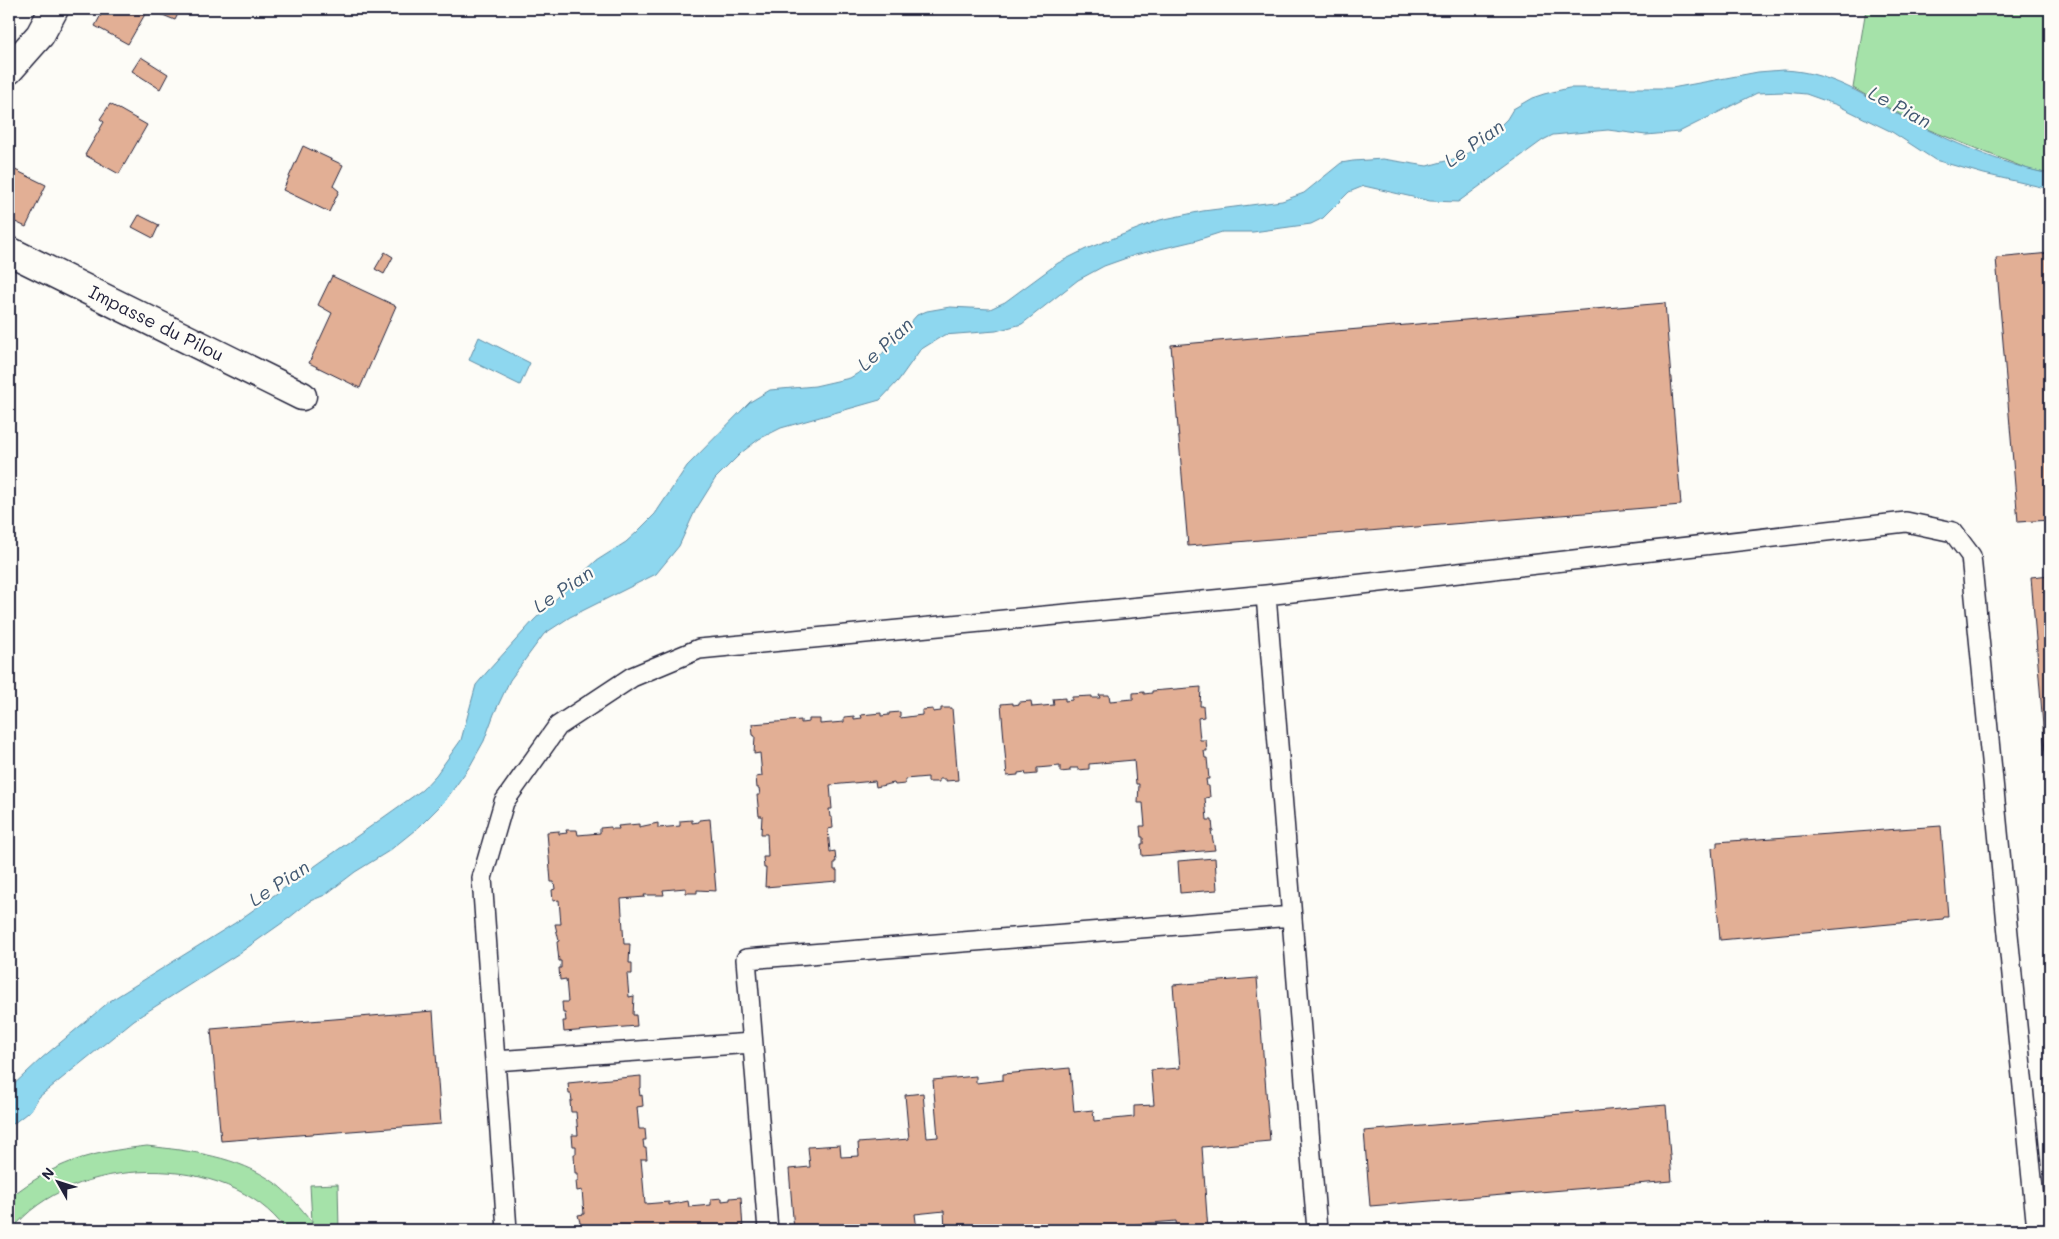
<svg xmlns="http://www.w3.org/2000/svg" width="2059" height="1239" viewBox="0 0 2059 1239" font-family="Mali,sans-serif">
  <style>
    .green { fill: #a5e2a9; stroke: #648272 }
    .water { fill: #8ed7ef; stroke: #638fa7 }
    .building { fill: #e2af95; stroke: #22223b }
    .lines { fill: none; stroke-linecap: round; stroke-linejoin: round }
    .lane-casing { stroke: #22223b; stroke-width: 22 }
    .street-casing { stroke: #22223b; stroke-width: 31 }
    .lane { stroke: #fdfcf7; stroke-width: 19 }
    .street { stroke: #fdfcf7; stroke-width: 28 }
    .labels { text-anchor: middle; stroke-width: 4.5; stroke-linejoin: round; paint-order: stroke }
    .street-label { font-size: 18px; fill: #22223b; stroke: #fdfcf7 }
    .water-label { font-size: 19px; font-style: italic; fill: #425871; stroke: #fdfcf7 }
  </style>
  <rect width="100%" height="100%" fill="#fdfcf7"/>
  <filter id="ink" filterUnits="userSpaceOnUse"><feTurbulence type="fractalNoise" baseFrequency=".02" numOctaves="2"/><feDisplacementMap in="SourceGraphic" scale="10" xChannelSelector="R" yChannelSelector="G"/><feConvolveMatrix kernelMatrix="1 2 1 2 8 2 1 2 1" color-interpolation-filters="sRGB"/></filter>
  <g filter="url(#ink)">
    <path class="green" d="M1866,9H2050V174L2030,170L1922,127L1853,88Z
      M147,1146C190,1151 238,1156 275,1183C289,1194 301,1208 312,1222L310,1185L338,1184L339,1230H286C229,1150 70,1154 12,1230H9V1198C57,1161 87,1153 147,1146Z"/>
    <path class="water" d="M1783,70C1838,72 1875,104 1922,127C1958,145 2012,167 2050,174V189L1984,174L1935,160L1892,132L1837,105L1806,94L1784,92L1757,93L1679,132L1646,135L1608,130L1553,135L1543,140L1458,202L1430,201L1364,186L1349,192L1323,218L1311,224L1253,232H1222L1194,241L1135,255L1104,266L1078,280L1022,324L996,331L944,335L920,350L898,381L880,400L781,428L759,439L741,453L715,479L695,511L679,546L656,574L570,617L544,634L510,680L494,714L484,741L470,766L445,801L420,826L389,851L355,872L325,895L310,901L289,918L241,952L134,1020L39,1097L31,1110L9,1127V1089L42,1058L110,1001L235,923L422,790L436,775L461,740L476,685L487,672L534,620L583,573L596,561L626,542L637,532L655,514L687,466L750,402L770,390L815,386L850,378L873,364L917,315L927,311L950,307L990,309L1005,302L1058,263L1086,249L1160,220L1203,211L1282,201L1304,193L1341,163L1353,161L1383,159L1427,166L1457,158L1474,150L1492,134L1507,119L1513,109L1532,98L1544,94L1569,88H1672L1758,72Z
      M479,337L530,363L520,385L469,360Z"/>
    <path class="building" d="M104,9H148L128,44L95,26Z
      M148,9H172L179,12L175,20Z
      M141,57L168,74L160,89L132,71Z
      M110,104L147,125L119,174L85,155L104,122L100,119Z
      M303,146L343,165L333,186L339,191L329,212L283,190Z
      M9,167L46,185L26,227L9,219Z
      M139,215L159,225L153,238L132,227Z
      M385,252L393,257L384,274L375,269Z
      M2050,253V520L2018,522L1996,258Z
      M332,276L396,306L360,388L309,363L332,313L318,305Z
      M1665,303L1681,505L1188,546L1171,345Z
      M2050,575V813L2031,577Z
      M1201,687L1200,706H1203L1204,717L1198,718L1200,740H1206L1207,751H1204L1205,758H1207L1209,779H1206L1207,786H1209L1210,797L1205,798L1207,820H1212L1213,831H1211L1215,850L1142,856L1141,844H1143V837H1141L1140,826H1145L1143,803H1138L1139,784H1136L1134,760L1089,764V769L1078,770V768H1070V771L1060,772V766L1037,768V774L1026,775L1025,772L1018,773V775L1007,776L1001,704L1013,703V705L1020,704V702L1031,701L1032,707L1054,705L1053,699L1065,698V701L1072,700V697L1092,696V698H1100L1099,695H1109L1110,701L1133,699V693L1144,692V694L1152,693V691Z
      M941,708H952L958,780L946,781V779H939V782H928V777L905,779V784L895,785L894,783L876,787L875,781L830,785L832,809H829L830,817H832L833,828L828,829L830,852L835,851L836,862H834V870H837V881L765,887L766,868H764L763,857H768L767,834H761L762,816H759L757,795H760L759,788H757L756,777L762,776L760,753L754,754L755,736L753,735L752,724L801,720V723L809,722V719H820V724L844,722V717L854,716V719L862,718L861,715L881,713V716L889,715V713L900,712V718L922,715V710L933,709V712L941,711Z
      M710,819L716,891L697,890V893H686V888L663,890L664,895H644L645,897L621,899L624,944H630L629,963H632V974H627L629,997L634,996L633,1015H636L637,1026L564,1032L563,1021H566L565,1013H563L562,1002H568L566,979L560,980L559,968H561V961H559L557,942L559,941L555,924H561L559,900L553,901L552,890L555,889L554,882H551L547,832L559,831V834L567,833L566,830H577L578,835L600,833V828L611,827V829H619L618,826L639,824V827L658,823V828L680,826V821L692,820V823L699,822V820Z
      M1941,826L1948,917H1944L1943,919L1720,940L1712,848L1717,847V842Z
      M2046,856H2050V903Z
      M1215,858L1217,890L1180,893L1178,861Z
      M1257,978L1270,1141L1202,1147L1208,1230H1177L1176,1221L1116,1226V1230H945L944,1211L915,1214L917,1230H794L789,1169L810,1167L808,1147L840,1145L841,1157L859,1156L858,1143L909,1139L905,1095L923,1093L927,1138L938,1137L933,1080L976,1076V1083L1003,1080V1074L1070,1068L1074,1112L1093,1110L1094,1121L1134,1117V1106L1154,1105L1151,1070L1180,1068L1173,985Z
      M433,1011L441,1124L221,1141L211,1029Z
      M641,1076V1088H639L640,1096L642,1095L643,1106L637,1107L639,1129H645L646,1140H643L644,1148H646L647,1159H641L645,1204L669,1202V1205L688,1201L689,1207L711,1205V1199L722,1198V1201L730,1200V1198L741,1197L743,1230H582L578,1215L584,1214L582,1190L577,1191L576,1181H578V1173H575L574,1154H576V1146H573L572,1135H578L576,1112H571L570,1101H572L571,1094H569L568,1083Z
      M1666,1105L1672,1181L1370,1206L1364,1131Z"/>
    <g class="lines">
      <defs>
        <path id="lane" d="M1266,595L1317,1230
          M495,1061L752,1043
          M507,1230L482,878L504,802L558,726L632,677L699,649L1266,595L1906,522L1953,532L1971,556L2037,1230
          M768,1230L746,959L1292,916"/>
        <g id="street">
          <path d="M9,70L40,35L54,9"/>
          <path id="s1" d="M9,251L302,396"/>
        </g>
      </defs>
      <use href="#lane" class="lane-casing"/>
      <use href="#street" class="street-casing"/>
      <use href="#lane" class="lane"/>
      <use href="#street" class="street"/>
    </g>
  </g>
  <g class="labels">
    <g class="street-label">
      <text dy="6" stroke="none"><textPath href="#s1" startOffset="164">Impasse du Pilou</textPath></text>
    </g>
    <g class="water-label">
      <text transform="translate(1900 107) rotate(28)" y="7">Le Pian</text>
      <text transform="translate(1474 143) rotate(-35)" y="7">Le Pian</text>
      <text transform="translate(885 344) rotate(-43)" y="7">Le Pian</text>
      <text transform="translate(563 589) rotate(-34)" y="7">Le Pian</text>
      <text transform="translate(279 883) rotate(-33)" y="7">Le Pian</text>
    </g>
  </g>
  <rect width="2059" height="1239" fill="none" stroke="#fdfcf7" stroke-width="30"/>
  <rect x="15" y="15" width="2029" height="1209" fill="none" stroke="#22223b" stroke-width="2" filter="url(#ink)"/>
  <g transform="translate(58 1182) rotate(309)" stroke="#fdfcf7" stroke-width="4" paint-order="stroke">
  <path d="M0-4L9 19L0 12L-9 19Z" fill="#22223b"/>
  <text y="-8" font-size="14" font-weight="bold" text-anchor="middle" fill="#22223b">N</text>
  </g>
</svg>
